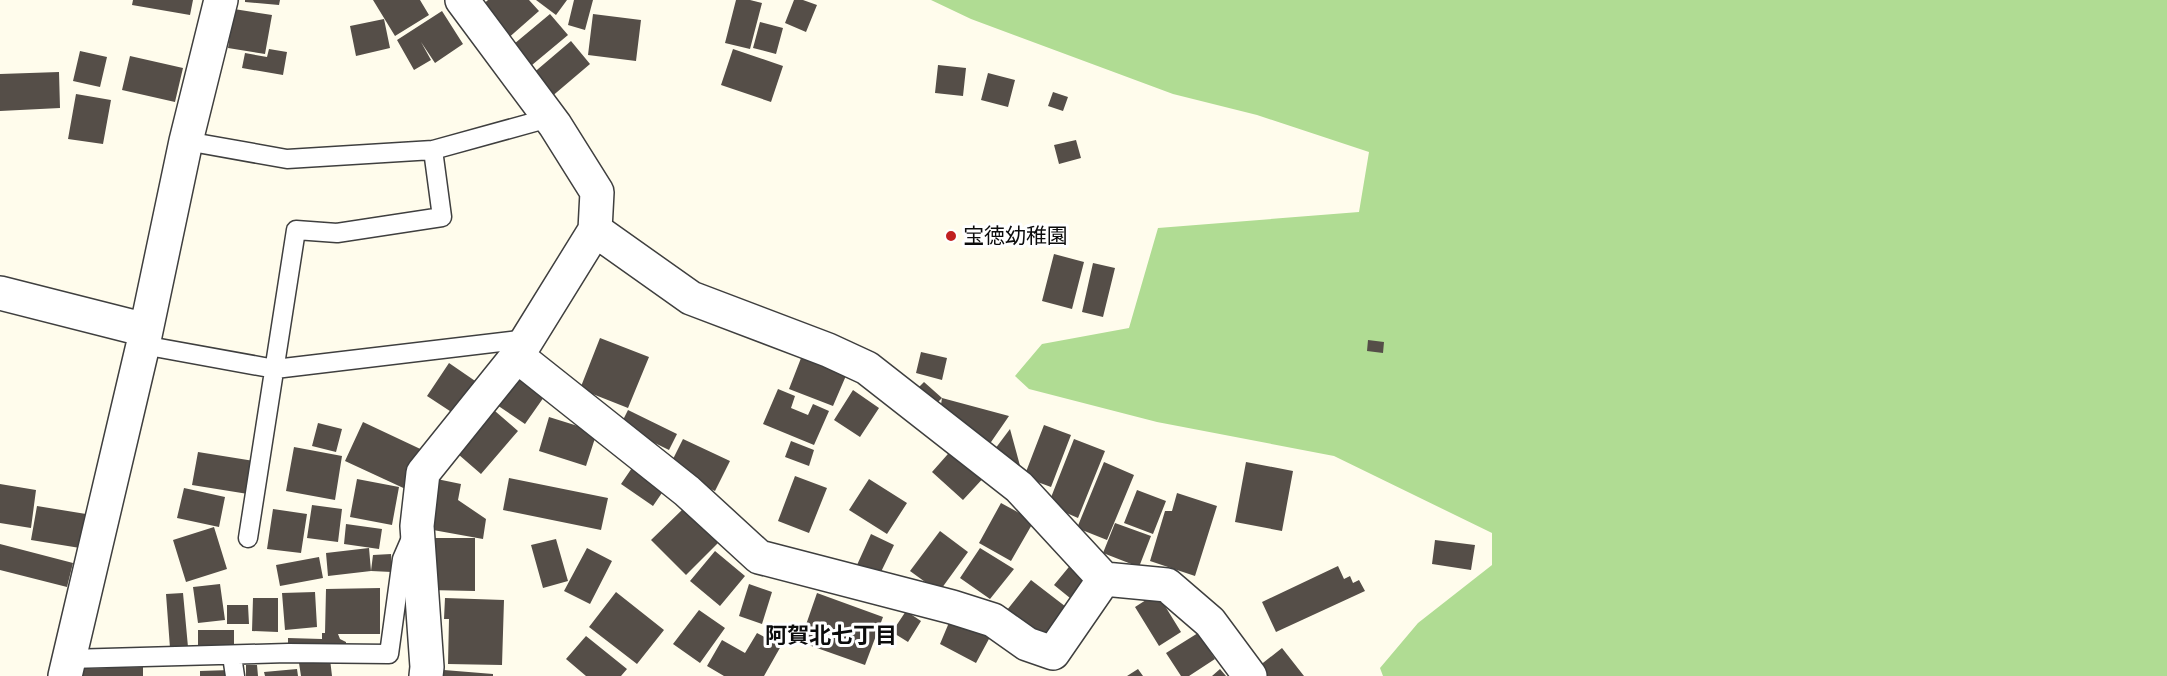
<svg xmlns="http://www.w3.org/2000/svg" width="2167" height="676" viewBox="0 0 2167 676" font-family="'Crimson Pro','Noto Sans JP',serif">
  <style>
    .forest { fill: #b0dc93 }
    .building { fill: #554e48 }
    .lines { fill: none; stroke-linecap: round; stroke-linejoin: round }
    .service-casing { stroke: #3f3f3f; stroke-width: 21 }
    .minor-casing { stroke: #3f3f3f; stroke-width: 36 }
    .service { stroke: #fff; stroke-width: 18 }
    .minor { stroke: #fff; stroke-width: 33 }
    .poi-dot { fill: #c12020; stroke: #fff; stroke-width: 2 }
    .labels { text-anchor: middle; stroke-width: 6; stroke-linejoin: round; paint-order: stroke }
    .poi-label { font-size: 21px; fill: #0c0c0c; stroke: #fff; text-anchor: start }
    .neighbourhood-label { font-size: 22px; font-weight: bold; fill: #0c0c0c; stroke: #fff }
  </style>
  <rect width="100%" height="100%" fill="#fffcec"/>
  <path class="forest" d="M931,0H2167V676H1383L1380,668L1418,623L1492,565V533L1334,456L1157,422L1029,389L1015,376L1042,344L1129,328L1158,228L1359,212L1369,152L1257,115L1173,94L971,19Z"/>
  <path class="building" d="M133,0H193L190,15L132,5Z
    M245,0H280L279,5L245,2Z
    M373,0H420L429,15L395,36Z
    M488,0H529L539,11L507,39L480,7Z
    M536,0H567L556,15Z
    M574,0H593L585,30L568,25Z
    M736,0H750L762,3L750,49L725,43Z
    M794,0H803L817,5L806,32L785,23Z
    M234,9L272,15L265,54L228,48Z
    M442,11L463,44L435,63L421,42L431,60L414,70L397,40Z
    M550,14L568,35L526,70L508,49Z
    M593,14L641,20L636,61L588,55Z
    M384,19L390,48L356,56L350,26Z
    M760,22L783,28L776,54L753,48Z
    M571,41L590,64L550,98L531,75Z
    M269,49L287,52L283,75L242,68L245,53L267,57Z
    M733,49L783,66L771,102L721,85Z
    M80,51L107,57L100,87L73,81Z
    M130,56L183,68L175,102L122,90Z
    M938,65L966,68L963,96L935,93Z
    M59,72L60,108L0,111V74Z
    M988,73L1015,80L1008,107L981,100Z
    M1053,92L1068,97L1063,111L1048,106Z
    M76,94L111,100L103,144L68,139Z
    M1076,140L1081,158L1059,164L1054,145Z
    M1054,254L1084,262L1072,309L1042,301Z
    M1093,263L1115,268L1103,317L1082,312Z
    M600,338L649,357L628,408L580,389Z
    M1368,340L1384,342L1383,353L1367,351Z
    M921,352L947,358L942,380L916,373Z
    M803,353L848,371L833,406L789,389Z
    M449,363L481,385L459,417L427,396Z
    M518,364L551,387L525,424L491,401Z
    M924,382L942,398L1009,416L989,445L940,411L942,398L934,406L916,390Z
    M778,389L795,396L791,408L808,415L813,404L829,411L814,445L763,424Z
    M853,390L879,408L860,437L834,420Z
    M488,405L518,431L481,474L451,448Z
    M628,410L677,434L669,450L620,426Z
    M549,417L597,432L586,466L539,451Z
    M363,422L431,454L412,492L345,461Z
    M318,423L342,429L336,452L312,446Z
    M1044,425L1071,435L1051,487L1024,477Z
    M1010,429L1025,484L989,457Z
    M683,439L730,461L715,491L668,469Z
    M1074,439L1105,451L1078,518L1048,505Z
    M791,441L814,450L809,466L785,457Z
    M955,446L987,474L963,500L932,472Z
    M294,447L342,456L335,500L286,491Z
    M198,452L254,461L248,494L192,485Z
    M636,462L668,484L653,506L621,484Z
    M1104,462L1134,475L1107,540L1077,528Z
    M1246,462L1293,471L1282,531L1235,522Z
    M795,476L827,488L809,533L778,521Z
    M432,478L461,484L458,500L486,519L483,539L422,528Z
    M509,478L608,498L601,530L503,510Z
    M357,479L399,487L392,525L350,517Z
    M869,479L907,503L887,534L849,510Z
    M0,484L36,490L31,528L0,523Z
    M184,488L225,497L219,527L177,518Z
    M1137,490L1166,501L1153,534L1124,523Z
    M1177,493L1217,506L1195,576L1150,561L1165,511H1172Z
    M1001,503L1034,521L1011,561L979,543Z
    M312,505L342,509L338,542L307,538Z
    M37,506L86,514L80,548L31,540Z
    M273,509L307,514L301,553L267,549Z
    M683,509L718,543L686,575L651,540Z
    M1115,523L1151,536L1139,567L1103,553Z
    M346,524L382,529L379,549L344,544Z
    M214,527L227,569L186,582L173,540Z
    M940,531L968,552L939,592L910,571Z
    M871,534L894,545L879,576L857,565Z
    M428,538H475V591L428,590Z
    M556,539L568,581L543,588L531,545Z
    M1435,540L1475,545L1471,570L1432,564Z
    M0,544L73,563L67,587L0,570Z
    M369,548L371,571L328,576L326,553Z
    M587,548L612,561L590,604L564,591Z
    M980,548L1014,569L990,599L960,578Z
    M715,551L745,576L720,606L690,581Z
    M391,554L392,572L371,571L373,555Z
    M319,557L323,578L280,586L276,565Z
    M1073,562L1089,575L1070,598L1054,585Z
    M1338,566L1344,579L1350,576L1353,583L1359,580L1365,591L1276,632L1262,602Z
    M1031,580L1070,610L1041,645L1003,615Z
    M220,584L225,620L198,623L193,587Z
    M749,584L772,592L762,624L739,616Z
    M380,588V634H338L340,639L346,642V656L288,653V638L322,639V633H325L326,589Z
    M315,592L317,627L285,630L282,593Z
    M616,592L664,630L637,664L589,627Z
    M183,593L188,647L170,648L166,594Z
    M817,593L883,617L865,665L800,642Z
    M1157,593L1181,632L1159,646L1135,607Z
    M253,598H278V632L252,631Z
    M445,598L504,600L502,665L448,664L449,619H444Z
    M227,605H248L249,624H227Z
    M699,610L725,628L700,663L673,644Z
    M906,611L921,621L908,642L892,632Z
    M953,613L990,637L976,663L940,644Z
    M198,630H234V649H198Z
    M757,633L781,646L764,676H724L707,666L722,640L745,653Z
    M1198,633L1215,659L1189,676H1181L1166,653Z
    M586,636L627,669L621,676H586L566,659Z
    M1282,648L1304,676H1259L1254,670Z
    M330,659L332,676H301L299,663Z
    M246,665H257L258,676H246Z
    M143,667V676H73V669Z
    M297,669L298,676H265L264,672Z
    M1138,669L1143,676H1127Z
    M1220,669L1226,676H1212Z
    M230,670V676H200V671Z
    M444,670L493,674V676H444Z"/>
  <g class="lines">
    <defs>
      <path id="service" d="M186,141L287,159L433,150L549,118
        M143,345L275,369L527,339
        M248,538L296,230L337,233L442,217L433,150
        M232,656L235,676
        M69,659L288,653L389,654L402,559L412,536"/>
      <path id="minor" d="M595,230L691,298L828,350L867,368L1019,487L1104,579L1167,585L1210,622L1250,676
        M0,293L146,330
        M517,356L687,491L759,557L952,607L993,620L1027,644L1053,653L1104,579
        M65,676L143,345L186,141L221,0
        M426,676L427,667L417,526L423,473L517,356L595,230L597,192L555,125L462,0"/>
    </defs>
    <use href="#service" class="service-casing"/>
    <use href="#minor" class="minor-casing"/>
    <use href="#service" class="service"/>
    <use href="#minor" class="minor"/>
  </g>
  <circle class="poi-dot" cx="951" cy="236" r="6"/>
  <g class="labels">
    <g class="poi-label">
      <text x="963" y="243">宝徳幼稚園</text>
    </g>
    <g class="neighbourhood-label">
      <text x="831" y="643">阿賀北七丁目</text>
    </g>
  </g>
</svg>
